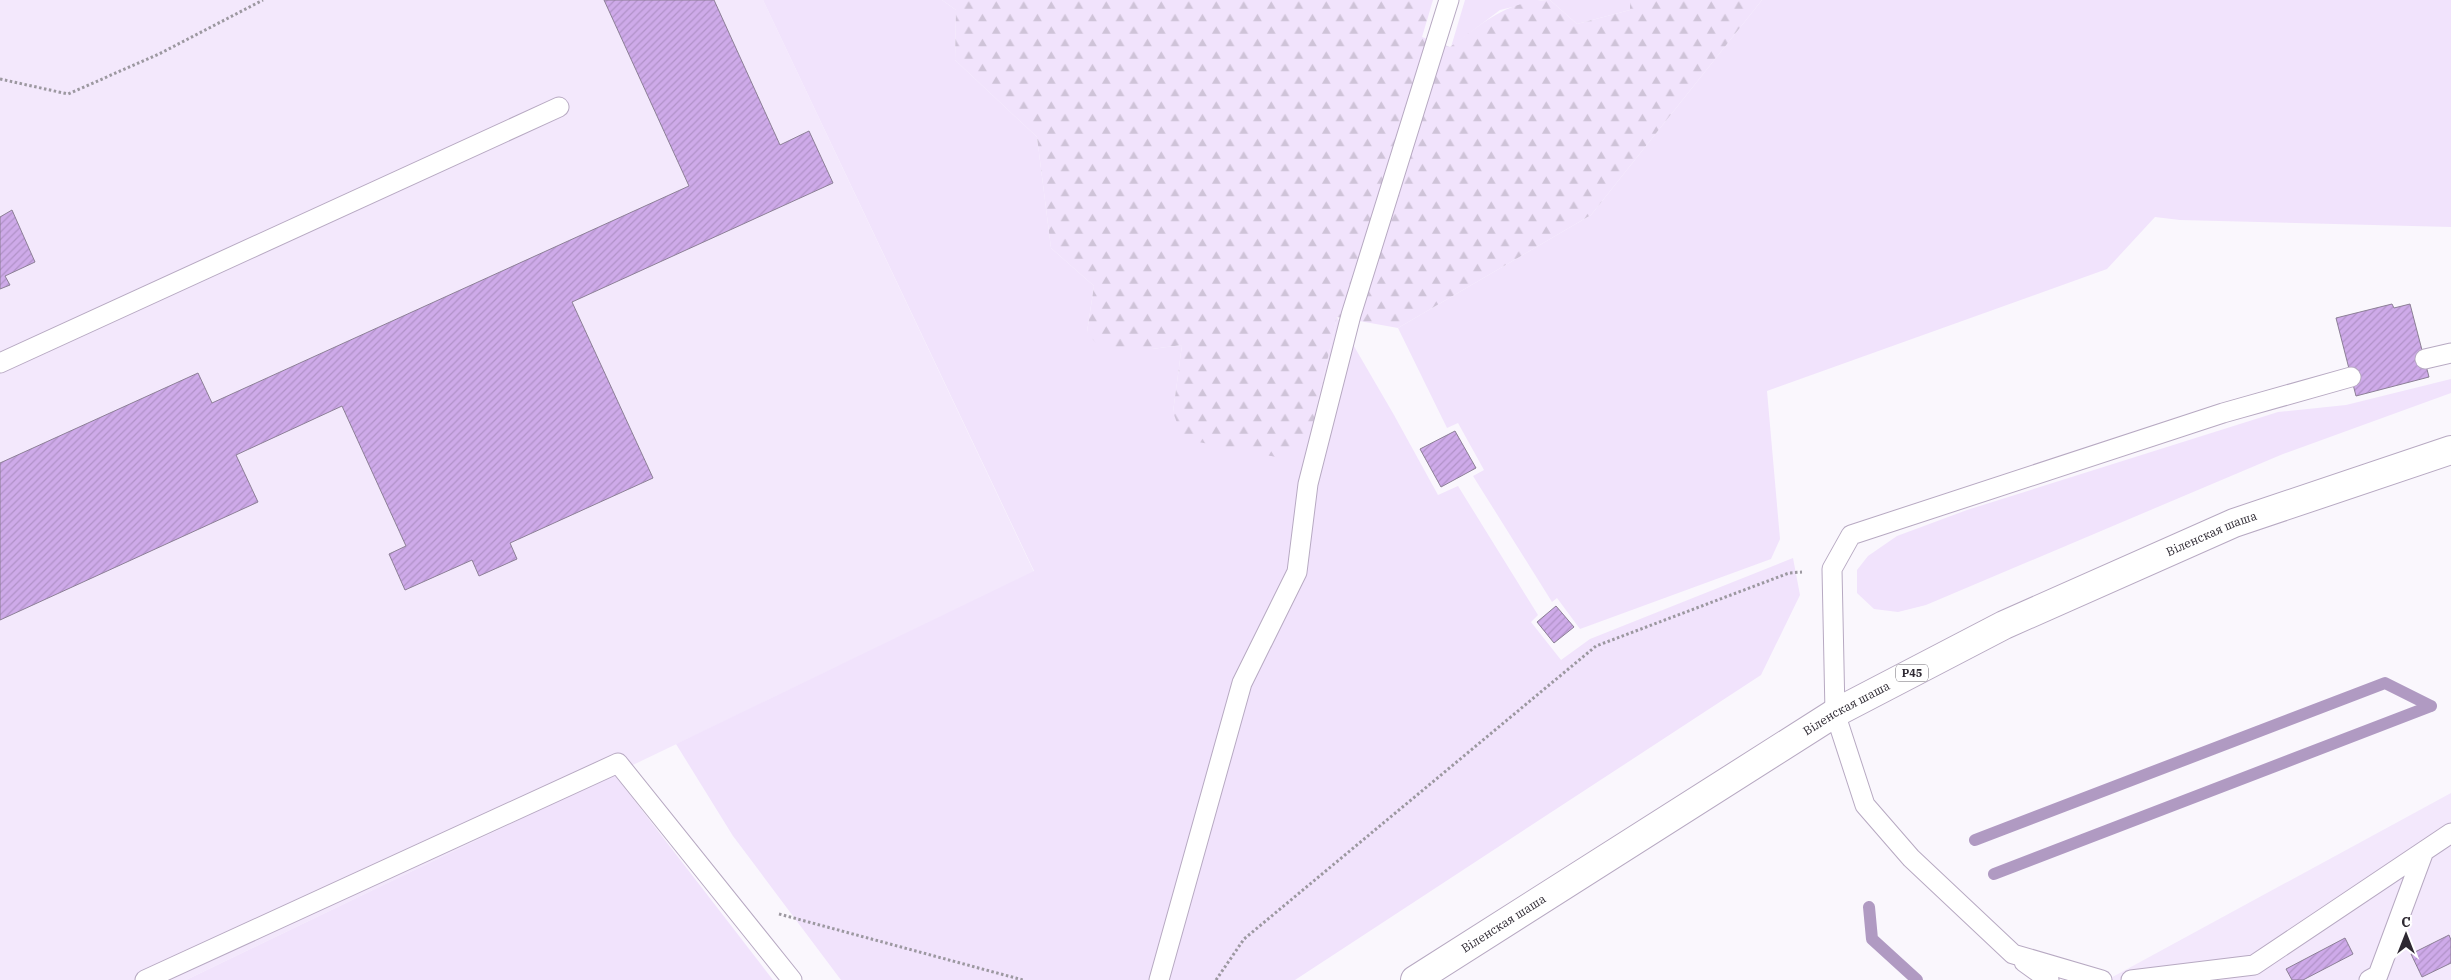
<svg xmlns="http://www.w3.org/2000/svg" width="2451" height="980" viewBox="0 0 2451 980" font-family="'IBM Plex Serif',serif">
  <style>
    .built { fill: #f3e8fc }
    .grass { fill: #f1e3fc }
    .forest { fill: url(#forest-firs) }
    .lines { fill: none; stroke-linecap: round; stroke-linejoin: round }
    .stream { stroke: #b09ac2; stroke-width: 12 }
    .building { fill: url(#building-hatch); stroke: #8c7f96 }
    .service-casing { stroke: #b7a9c2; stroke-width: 21 }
    .primary-casing { stroke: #b7a9c2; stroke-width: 30 }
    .path { stroke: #9c98a0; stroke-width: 3; stroke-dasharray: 2.5 2.5; stroke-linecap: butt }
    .service { stroke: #fff; stroke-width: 19 }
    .primary { stroke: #fff; stroke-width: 28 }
    .labels { text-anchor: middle; stroke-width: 4; stroke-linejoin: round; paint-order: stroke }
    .shield { fill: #fff; stroke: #6d6970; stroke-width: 1 }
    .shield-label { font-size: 11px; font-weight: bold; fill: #2e2932 }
    .street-label { font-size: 12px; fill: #2e2932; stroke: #fff }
  </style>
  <defs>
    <pattern id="forest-firs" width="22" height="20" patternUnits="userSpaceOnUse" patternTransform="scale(1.25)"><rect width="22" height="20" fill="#f1e3fc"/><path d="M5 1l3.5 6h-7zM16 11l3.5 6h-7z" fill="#cfc3d8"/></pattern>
    <pattern id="building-hatch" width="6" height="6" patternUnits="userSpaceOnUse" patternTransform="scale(1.25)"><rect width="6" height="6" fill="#ceaae9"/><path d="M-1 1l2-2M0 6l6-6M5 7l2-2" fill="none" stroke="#b192c8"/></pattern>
  </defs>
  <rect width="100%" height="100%" fill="#faf7fd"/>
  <path class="built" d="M0,0H763L1034,572L186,980H0Z
    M2451,793V980H2107Z"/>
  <path class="grass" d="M763,0H942L956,10L955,60L1037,137L1051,248L1094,286L1087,332L1152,349L1182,345L1173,412L1310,437L1337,317L1394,415L1438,495L1458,486L1538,615L1531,622L1561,660L1590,639L1793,558L1800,595L1761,675L1295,980H841L733,836L676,744L1034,571Z
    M1465,0H1542L1500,10L1451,47Z
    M1550,0H1630V10L1577,24Z
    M1762,0H2451V227L2180,220L2155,217L2107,269L1767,391L1780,539L1771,559L1580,629L1557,598L1552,602L1473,476L1484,470L1458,423L1447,428L1398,328L1591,215Z
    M2451,379V393L2283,454L1926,605L1898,612L1874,609L1857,593V570L1868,556L1897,536L1967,510L2278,412L2346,405Z
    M614,774L773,980H186Z"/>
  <path class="forest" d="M942,0H1433L1422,37L1450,47C1483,23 1507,0 1550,0L1577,24L1630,10V0H1762L1591,215L1398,328L1337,317L1310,437L1276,457L1183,439L1173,412L1182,345L1152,349L1099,347L1087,332L1094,286L1051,248L1037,137L955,60L956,10Z"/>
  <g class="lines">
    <path class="stream" d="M1975,840L2385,683L2431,706
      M1994,874L2431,706
      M1869,907L1872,939L1917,980"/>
  </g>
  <path class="building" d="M604,0H714L780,145L809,131L833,183L572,302L653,478L510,543L517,559L479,576L472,560L405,590L389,554L406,546L342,406L236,455L258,502L0,620V463L198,373L212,403L689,186Z
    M12,210L35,262L5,276L10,285L0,289V217Z
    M2392,304L2394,308L2410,304L2429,377L2356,396L2336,318Z
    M1455,431L1476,468L1441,487L1420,449Z
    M1556,606L1574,627L1554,643L1537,622Z
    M2449,935L2451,940V963L2422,977L2411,954Z
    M2345,938L2353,954L2303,980H2292L2286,969Z"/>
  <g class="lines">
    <defs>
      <path id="service" d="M2425,359L2451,353
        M0,363L559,107
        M2024,962L2049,980
        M145,980L618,763L792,980
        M1159,980L1242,683L1297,572L1308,484L1351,315L1449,0
        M2102,980L2013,954L1911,858L1865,805L1835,713L1832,569L1851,535L2223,413L2351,377
        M2131,980L2254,965L2451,833
        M2369,980L2378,975L2424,851"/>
      <g id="primary">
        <path id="s1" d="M1415,980L1835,713L2004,625L2234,523L2451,450"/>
      </g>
    </defs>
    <use href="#service" class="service-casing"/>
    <use href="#primary" class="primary-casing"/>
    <path class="path" d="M0,79L68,94L159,54L263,0
      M779,914L1023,980
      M1216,980L1244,939L1596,646L1789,573L1802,572"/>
    <use href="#service" class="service"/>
    <use href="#primary" class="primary"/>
  </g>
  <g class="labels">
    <rect class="shield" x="1896" y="664.5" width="32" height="17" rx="4"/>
    <g class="shield-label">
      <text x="1912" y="677">Р45</text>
    </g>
    <g class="street-label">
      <text dy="4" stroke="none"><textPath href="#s1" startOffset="915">Віленская шаша</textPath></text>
      <text dy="4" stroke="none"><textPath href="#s1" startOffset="510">Віленская шаша</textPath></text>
      <text dy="4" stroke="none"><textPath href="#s1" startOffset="105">Віленская шаша</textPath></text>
    </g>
  </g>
  <g transform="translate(2406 935)" stroke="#ffffff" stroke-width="4" paint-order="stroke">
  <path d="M0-4L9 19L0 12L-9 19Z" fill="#2e2932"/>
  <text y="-8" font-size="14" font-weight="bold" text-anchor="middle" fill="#2e2932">С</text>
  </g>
</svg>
